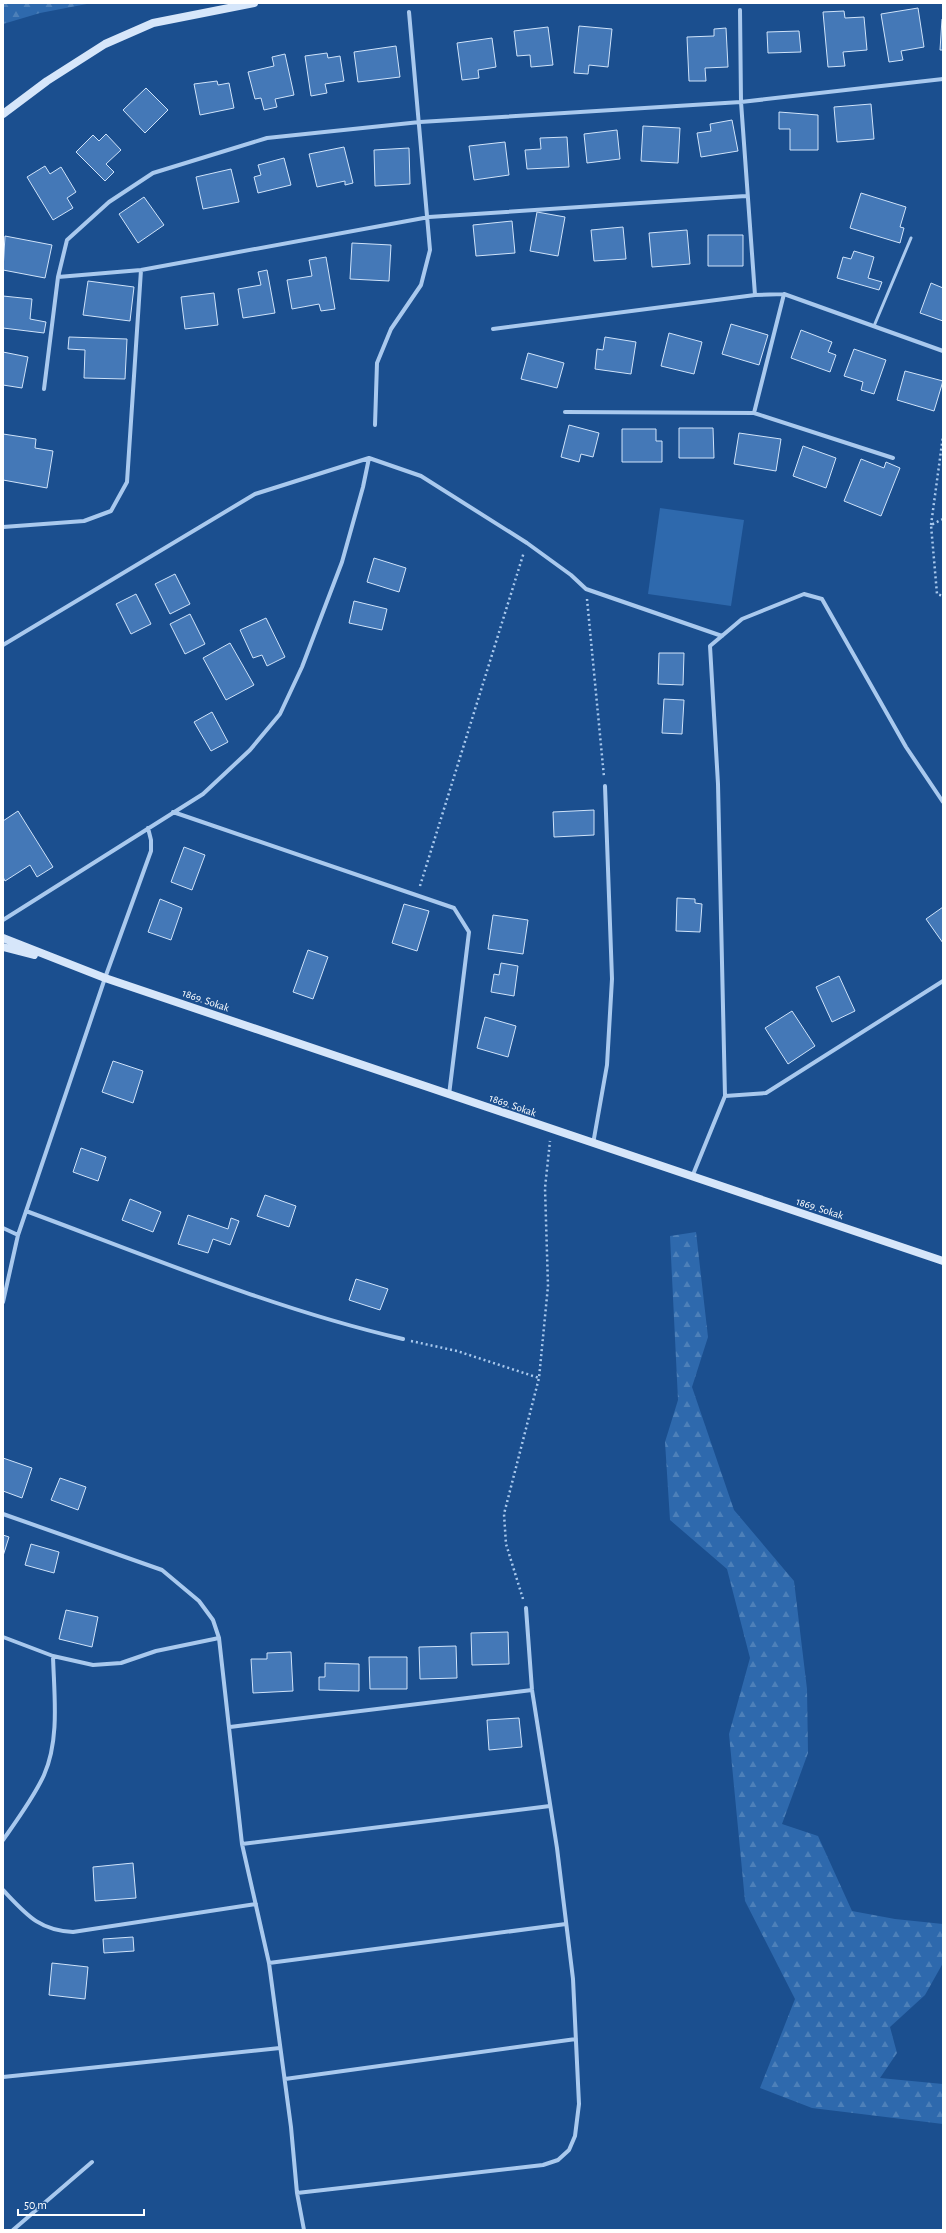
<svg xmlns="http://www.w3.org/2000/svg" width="946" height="2233" viewBox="0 0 946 2233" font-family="'Alegreya Sans',sans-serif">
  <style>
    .forest { fill: url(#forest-firs) }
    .garden { fill: #2e69ad }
    .building { fill: #4478b7; stroke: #cfe3fa }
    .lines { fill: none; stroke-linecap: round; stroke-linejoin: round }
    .path { stroke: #a9c9ee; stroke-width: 2.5; stroke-dasharray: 2 3; stroke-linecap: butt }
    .lane { stroke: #a9c9ee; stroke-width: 3 }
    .street { stroke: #a9c9ee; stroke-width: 4 }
    .secondary { stroke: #d6e6fa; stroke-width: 8 }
    .labels { text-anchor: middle; stroke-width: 3; stroke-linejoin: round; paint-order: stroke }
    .street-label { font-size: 11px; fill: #fff; stroke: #1b4f8f }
  </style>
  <defs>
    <pattern id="forest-firs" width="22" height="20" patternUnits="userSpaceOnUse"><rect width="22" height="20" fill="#2e69ad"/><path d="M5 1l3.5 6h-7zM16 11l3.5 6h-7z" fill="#4d80b9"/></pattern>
  </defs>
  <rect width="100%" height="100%" fill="#1b4f8f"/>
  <path class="forest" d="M3,3H92L40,13L3,24Z
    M696,1232L708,1337L692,1387L734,1510L794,1581L807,1689L808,1753L782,1824L818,1836L852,1911L895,1919L943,1924V1963L925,1995L890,2027L897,2053L880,2078L943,2084V2124L812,2108L760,2088L795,1999L745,1901L729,1734L750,1658L727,1569L670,1520L665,1442L678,1400L670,1236Z"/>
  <path class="garden" d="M660,508L744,520L731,606L648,594Z"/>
  <path class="building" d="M918,8L924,47L901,51L903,60L889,62L881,14Z
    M844,11L845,18L864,17L867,50L843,52L845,66L828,67L823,12Z
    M942,19H943V50H940Z
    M579,26L612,29L608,67L589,65L588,74L574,73Z
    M548,27L553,65L531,67L530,55L517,56L514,31Z
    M726,28L728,67L705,68L706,81H689L687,37L714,36V29Z
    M799,31L801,52L768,53L767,32Z
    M492,38L496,67L478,70L479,78L462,80L457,43Z
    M396,46L400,77L358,82L354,52Z
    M327,53L328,58L340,56L344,81L325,84L327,93L311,96L305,56Z
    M285,54L294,95L275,99L277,107L264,110L261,98L255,99L248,72L274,66L272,57Z
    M217,81L218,85L229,83L234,108L200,115L194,84Z
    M146,88L168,110L145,133L123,110Z
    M871,104L874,139L837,142L834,107Z
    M779,112L818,115V150H790V129H779Z
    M732,120L738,151L701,157L697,133L711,131L710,124Z
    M643,126L680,128L678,163L641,161Z
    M617,130L620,159L587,163L584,134Z
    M106,134L121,150L106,164L114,172L105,181L76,152L93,135L99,141Z
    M567,137L569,167L527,169L525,150L541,149L540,138Z
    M505,142L509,175L474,180L469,146Z
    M344,147L353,183L345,185V181L317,187L309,154Z
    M409,148L410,184L375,186L374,150Z
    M284,158L291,185L258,193L254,177L261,175L258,165Z
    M45,166L50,174L61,167L76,192L67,198L73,208L53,220L27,177Z
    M231,169L239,202L203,209L196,177Z
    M861,193L906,207L900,227L904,228L900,243L850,228Z
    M144,197L164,225L138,243L119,214Z
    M537,212L565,217L558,256L530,251Z
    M512,221L515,253L476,256L473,225Z
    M623,227L626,259L594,261L591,230Z
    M687,230L690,264L652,267L649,233Z
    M708,235H743V266H708Z
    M5,236L52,245L45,278L3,270Z
    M352,243L391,245L389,281L350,279Z
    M854,251L874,257L868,278L882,282L879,290L837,278L843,257L851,259Z
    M326,257L335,309L321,311L319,304L292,309L287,280L312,276L309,260Z
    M267,270L275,313L243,318L238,289L261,285L258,272Z
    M88,281L134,287L130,321L83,315Z
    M931,283L943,288V321L920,313Z
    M214,293L218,325L185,329L181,297Z
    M3,296L32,299L30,319L46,322L44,333L3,328Z
    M731,324L768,335L759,365L722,354Z
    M801,330L832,342L828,352L836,355L830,372L791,358Z
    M669,333L702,342L694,374L661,366Z
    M69,337L127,339L125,379L84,378L85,350L68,349Z
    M605,337L636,342L631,374L595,369L597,349L603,350Z
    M854,349L886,360L874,394L861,390L863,382L844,376Z
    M3,352L28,357L22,388L3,385Z
    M528,353L564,363L557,388L521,379Z
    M905,371L943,381L934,411L897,400Z
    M569,425L599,433L593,457L581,454L579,462L561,457Z
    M679,428H713L714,458H679Z
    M622,429H656V441H662V462H622Z
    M739,433L781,439L776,471L734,464Z
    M3,434L36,439L35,448L53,451L47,488L3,480Z
    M803,446L836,458L826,488L793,476Z
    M861,459L884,468L886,462L900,468L881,516L844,501Z
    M374,558L406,568L399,592L367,582Z
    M175,574L190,604L170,614L155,584Z
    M136,594L151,624L131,634L116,604Z
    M354,601L387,609L382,630L349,623Z
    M190,614L205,644L185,654L170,624Z
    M266,618L285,657L267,666L262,655L253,658L240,630Z
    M230,643L254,685L226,700L203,658Z
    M659,653H684L683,685L658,684Z
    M664,699L684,700L682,734L662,733Z
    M212,712L228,742L211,751L194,722Z
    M594,810V835L554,837L553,812Z
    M18,811L53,867L37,877L30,865L5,881L3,877V821Z
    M184,847L205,855L192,890L171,882Z
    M677,898L695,899V903L702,904L700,932L676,931Z
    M160,899L182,908L171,940L148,932Z
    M404,904L429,911L417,951L392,943Z
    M943,907V943L926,919Z
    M493,915L528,920L523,954L488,949Z
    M308,950L328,957L313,999L293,992Z
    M501,963L518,966L514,996L491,992L494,974L499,975Z
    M839,976L855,1011L832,1022L816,987Z
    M792,1011L815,1046L788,1064L765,1028Z
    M485,1017L516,1026L508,1057L477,1048Z
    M113,1061L143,1071L133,1103L102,1092Z
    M81,1148L106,1157L98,1181L73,1172Z
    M265,1195L296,1206L289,1227L257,1216Z
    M130,1199L161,1212L153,1232L122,1220Z
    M188,1215L228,1229L231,1218L239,1221L230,1245L213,1239L208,1253L178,1244Z
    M356,1279L388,1289L380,1310L349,1300Z
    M3,1458L32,1468L22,1498L3,1491Z
    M60,1478L86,1487L78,1510L51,1500Z
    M3,1535L9,1537L3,1556Z
    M31,1544L59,1552L54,1573L25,1565Z
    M66,1610L98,1617L92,1647L59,1639Z
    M508,1632L509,1664L472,1665L471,1633Z
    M456,1646L457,1678L420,1679L419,1647Z
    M291,1652L293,1691L253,1693L251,1659H267V1653Z
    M369,1657H407V1689H370Z
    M325,1663L359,1664V1691L319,1690V1677H325Z
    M519,1718L522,1747L489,1750L487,1720Z
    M133,1863L136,1898L95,1901L93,1867Z
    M133,1937L134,1951L104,1953L103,1939Z
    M52,1963L88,1967L85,1999L49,1995Z"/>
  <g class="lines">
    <path class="path" d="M943,519L931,525L937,594L943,596
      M931,525L943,436
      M587,599L604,777
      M420,886L524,552
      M411,1341L457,1351L539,1378
      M523,1599L506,1544L504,1514L539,1378L548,1286L545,1188L550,1141"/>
    <path class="lane" d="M874,326L911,238"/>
    <path class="street" d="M740,10L741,102L755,295
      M58,277L141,270L429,217L746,196
      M493,329L755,295L784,294L943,351
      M44,389L58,277L67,240L109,202L153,173L267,138L420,122L741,102L943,79
      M565,412L754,413L893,458
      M754,413L784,294
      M375,425L377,363L391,329L421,285L430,250L409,12
      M3,527L84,521L111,511L127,482L141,270
      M3,645L255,494L369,458L421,476L527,543L571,575L586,589L722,636
      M173,812L454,908L469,932L449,1095
      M3,920L203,794L250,750L280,714L302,667L342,562L363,487L369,458
      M725,1096L766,1093L943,981
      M593,1144L607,1065L612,979L605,786
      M692,1177L725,1096L718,784L710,646L742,619L804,594L822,599L906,747L943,802
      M26,1211C150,1257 274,1309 403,1339
      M3,1228L18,1235
      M3,1302L18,1235L105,978L151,851V840L148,828
      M3,1514L162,1570L199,1601L213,1620L219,1638L242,1844L269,1963L291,2127L297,2193L304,2230
      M3,1637L53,1656L93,1665L121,1663L156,1651L219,1638
      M230,1727L532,1690
      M3,1840C17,1820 34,1797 44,1775C60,1739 54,1694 53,1656
      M242,1844L550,1806
      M3,1890C26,1914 38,1930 73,1932L256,1904
      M269,1963L566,1924
      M3,2077L280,2048
      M285,2079L576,2039
      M297,2193L543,2165L558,2160L569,2150L575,2136L579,2104L573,1979L557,1848L532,1690L526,1608
      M13,2230L92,2162"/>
    <path class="secondary" d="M3,114L47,81L105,44L153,23L254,3
      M3,938L105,978L943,1261
      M3,947L34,955"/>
  </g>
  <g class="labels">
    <g class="street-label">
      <text transform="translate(206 1000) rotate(19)" y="4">1869. Sokak</text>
      <text transform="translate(513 1105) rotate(19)" y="4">1869. Sokak</text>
      <text transform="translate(820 1208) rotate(18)" y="4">1869. Sokak</text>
    </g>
  </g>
  <rect width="946" height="2233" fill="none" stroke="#ffffff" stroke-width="8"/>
  <path d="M18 2209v6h126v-6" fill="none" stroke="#ffffff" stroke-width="2"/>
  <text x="24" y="2209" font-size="12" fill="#ffffff" stroke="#1b4f8f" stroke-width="3" paint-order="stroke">50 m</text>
</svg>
